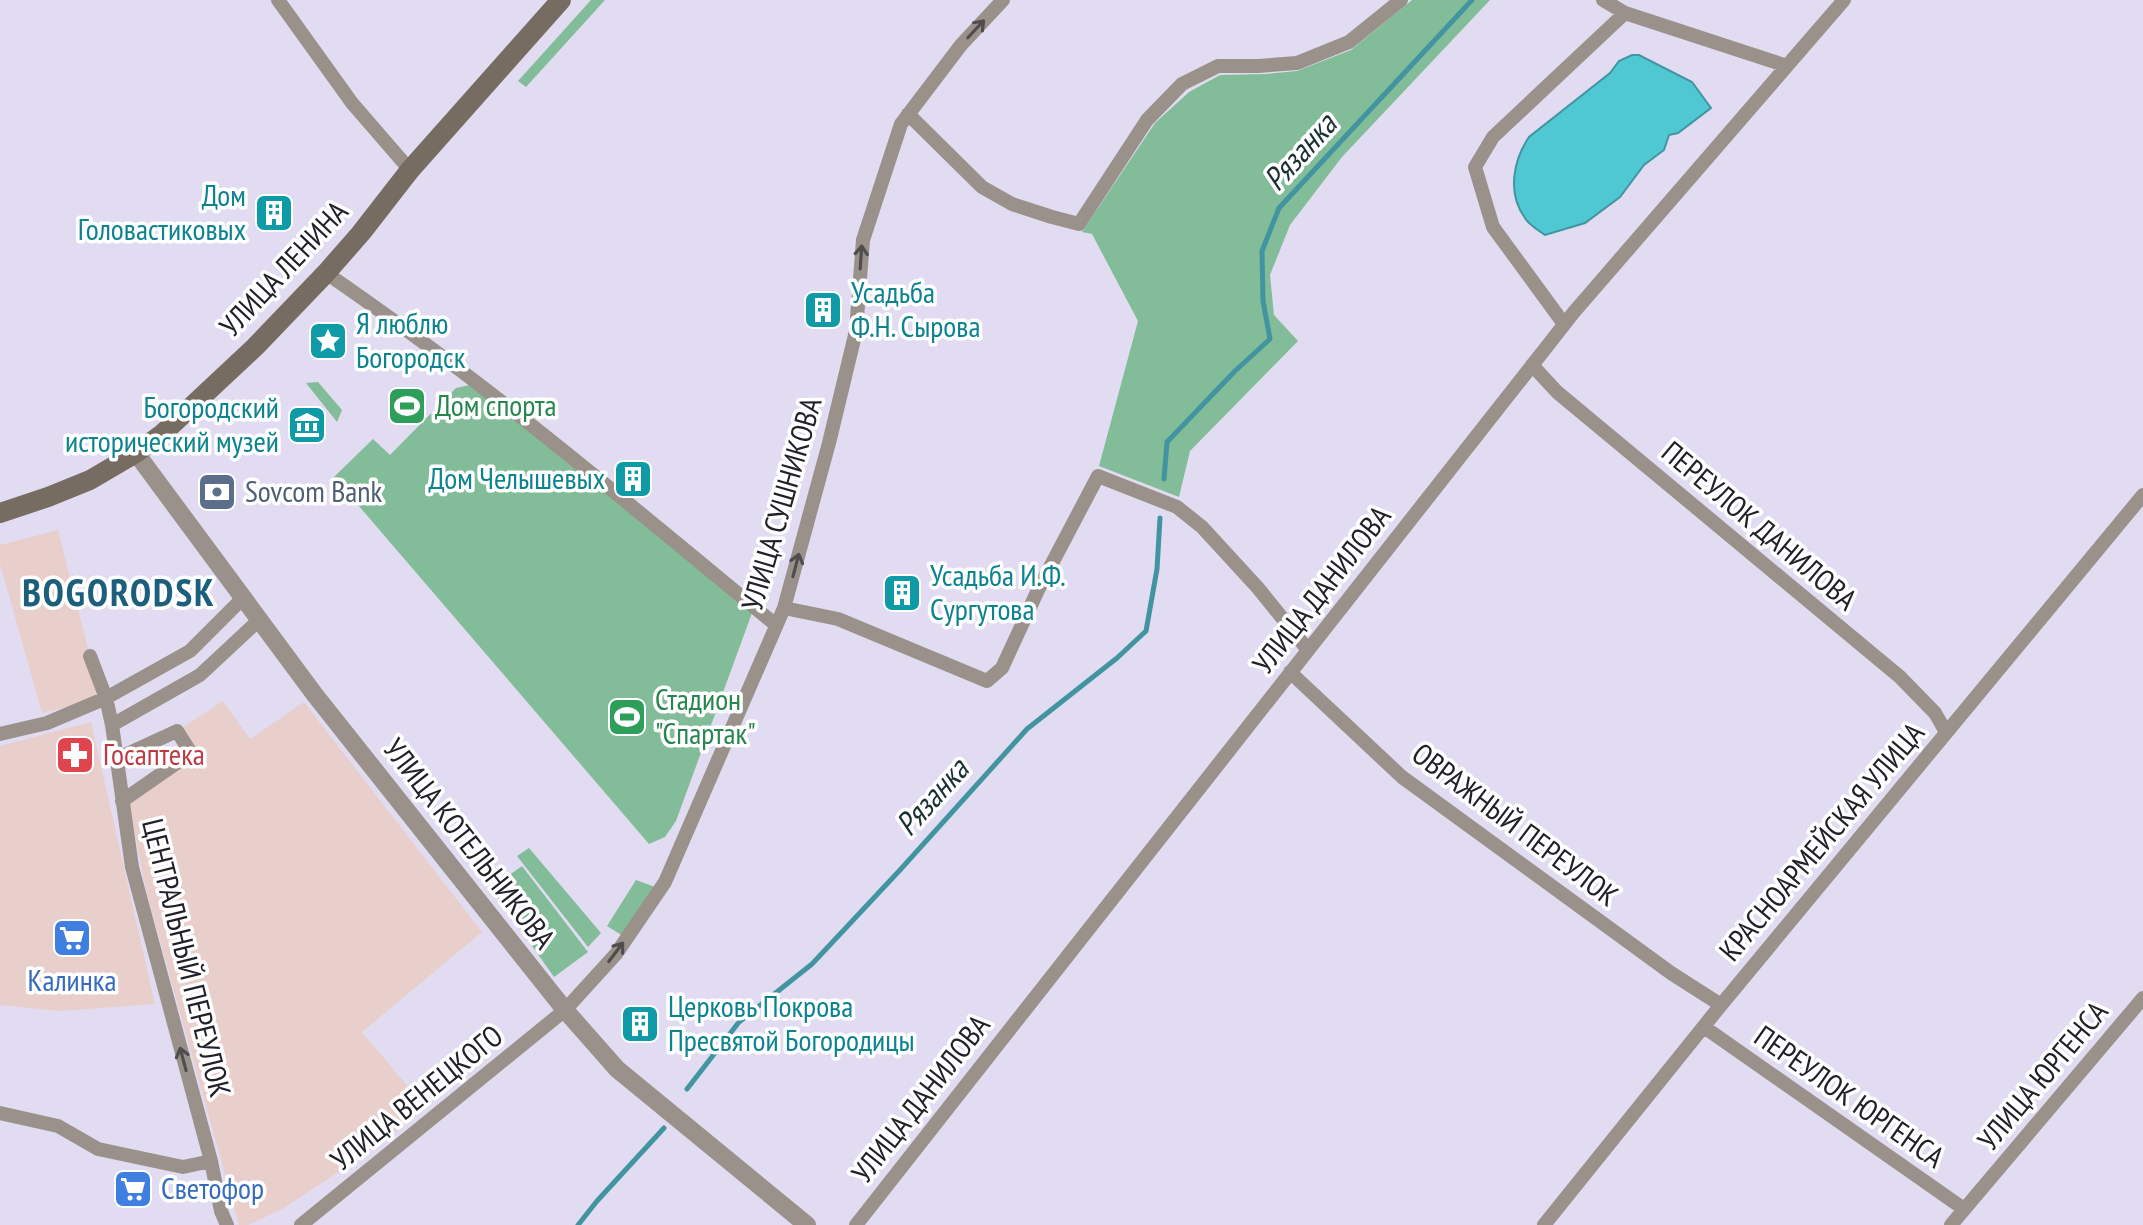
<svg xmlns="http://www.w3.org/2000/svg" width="2143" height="1225" viewBox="0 0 2143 1225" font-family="'PT Sans Narrow',sans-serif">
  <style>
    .commercial { fill: #e9cfcc }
    .green { fill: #83bc99 }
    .water { fill: #50c8d4; stroke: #4295a0; stroke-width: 2 }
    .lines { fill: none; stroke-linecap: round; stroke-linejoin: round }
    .stream { stroke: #4295a0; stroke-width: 5 }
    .minor { stroke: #99918a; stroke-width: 14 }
    .tertiary { stroke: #99918a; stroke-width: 18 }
    .secondary { stroke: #766c62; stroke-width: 20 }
    .oneway { stroke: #514d4f }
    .labels { text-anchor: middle; stroke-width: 7; stroke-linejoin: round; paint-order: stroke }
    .culture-label { font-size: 30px; fill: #0d838f; stroke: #fff; text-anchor: start }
    .street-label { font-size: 30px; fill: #211f27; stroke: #fff }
    .leisure-label { font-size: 30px; fill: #27864d; stroke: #fff; text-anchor: start }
    .service-label { font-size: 30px; fill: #4e5e75; stroke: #fff; text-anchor: start }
    .health-label { font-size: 30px; fill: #be3a42; stroke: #fff; text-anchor: start }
    .shop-label { font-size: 30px; fill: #366cbe; stroke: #fff }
    .water-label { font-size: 32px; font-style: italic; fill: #1b3032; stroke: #fff }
    .district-label { font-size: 38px; font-weight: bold; letter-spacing: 2px; fill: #1c5f7c; stroke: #fff }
  </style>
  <rect width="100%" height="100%" fill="#e1dcf2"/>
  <path class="commercial" d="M58,530L90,656L106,698L42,713L0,564V545Z
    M223,701L250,739L304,702L482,932L362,1032L425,1107L384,1142L284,1208L248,1225H239L147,894L127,797L190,753L177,731Z
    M91,722L155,1004L60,1011L0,1005V746Z"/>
  <path class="green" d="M591,0H605L526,87L518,81Z
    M1412,0H1490L1342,157L1290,225L1270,275L1274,315L1298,341L1190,451L1179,497L1099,466L1138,321L1092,234L1082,232L1155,123L1189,92L1220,75L1266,74L1297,71L1351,50Z
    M318,382L342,410L337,422L306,383Z
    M474,384L752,613L676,821L665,837L649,844L334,477L373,439L390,455L456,388Z
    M529,848L601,933L588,947L517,856Z
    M522,866L588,952L554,977L491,888Z
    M636,880L655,887L623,936L607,926Z"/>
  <path class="water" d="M1632,55H1639L1692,82L1711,108L1678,133L1669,135L1664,150L1644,165L1620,197L1585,223L1545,235C1538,230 1529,225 1525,218C1507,193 1513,161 1529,137L1610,73L1619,61Z"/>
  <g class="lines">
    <path class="stream" d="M1164,479L1167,442L1235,371L1270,339L1263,301L1262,251L1279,208L1472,0
      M687,1089L739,1022L812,964L900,870L1027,729L1117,658L1146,631L1157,569L1160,518
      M578,1225L597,1201L664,1128"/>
    <path class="minor" d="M278,0L352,103L410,170
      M1603,0L1625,13L1787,66
      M908,114L982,187L1012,204L1052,217L1079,224L1147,120L1182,84L1218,66H1258L1297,63L1349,42L1401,0
      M326,273C484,381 629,504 776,625
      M1564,324L1493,227L1475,167L1493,137L1625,13
      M1532,365L1557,392L1900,677L1935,713L1946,732
      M784,608L838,619L987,681L1002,668L1038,590L1098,476L1177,507L1202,527L1258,588L1308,650
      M90,656L106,698L112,725L132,867L211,1161L221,1211L227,1225
      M1290,672L1402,777L1671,973L1721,1005
      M112,725L200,675L259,620
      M0,734L47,723L106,698L190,651L243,598
      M116,759L177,731L191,753L122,801
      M1704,1027L1964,1209
      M0,1113L58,1126L98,1149L183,1167L211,1161
      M301,1225L565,1010L616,954L665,882L784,608L829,443L856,331L863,240L901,124L961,45L1003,0
      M856,1225L1574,312L1844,0
      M1544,1225L1721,1005L2143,495
      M1951,1225L2143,998"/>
    <path class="tertiary" d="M136,453L315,695L565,1010L617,1069L807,1225"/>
    <path class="secondary" d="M0,513L48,497L90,480L136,453L162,434L255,347L326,273L361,233L410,170L561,0"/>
  </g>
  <defs><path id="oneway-shaft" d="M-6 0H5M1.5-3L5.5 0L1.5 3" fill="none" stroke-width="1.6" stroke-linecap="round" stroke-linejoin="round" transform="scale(2)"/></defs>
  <g class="oneway">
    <use href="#oneway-shaft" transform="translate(976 29) rotate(-47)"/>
    <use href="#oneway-shaft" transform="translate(861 257) rotate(-86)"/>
    <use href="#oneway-shaft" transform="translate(796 565) rotate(-75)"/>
    <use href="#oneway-shaft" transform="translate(616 952) rotate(-53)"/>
    <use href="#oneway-shaft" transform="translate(183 1059) rotate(-105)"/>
  </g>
  <defs>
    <symbol id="building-square" viewBox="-11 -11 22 22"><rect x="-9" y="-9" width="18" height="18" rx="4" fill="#0f9aa8" stroke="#fff"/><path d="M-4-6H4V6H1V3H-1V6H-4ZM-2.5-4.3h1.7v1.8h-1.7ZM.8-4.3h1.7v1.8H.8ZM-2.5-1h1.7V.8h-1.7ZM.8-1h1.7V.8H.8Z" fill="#fff"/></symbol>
    <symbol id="sight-square" viewBox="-11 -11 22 22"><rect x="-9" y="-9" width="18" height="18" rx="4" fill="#0f9aa8" stroke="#fff"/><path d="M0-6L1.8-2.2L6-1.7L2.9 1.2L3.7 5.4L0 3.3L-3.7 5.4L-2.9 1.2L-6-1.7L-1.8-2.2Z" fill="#fff"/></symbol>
    <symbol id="stadium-square" viewBox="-11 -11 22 22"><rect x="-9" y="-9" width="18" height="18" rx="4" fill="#2e9e5b" stroke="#fff"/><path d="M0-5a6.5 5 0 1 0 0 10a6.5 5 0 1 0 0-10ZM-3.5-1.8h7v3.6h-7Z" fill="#fff"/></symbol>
    <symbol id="museum-square" viewBox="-11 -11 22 22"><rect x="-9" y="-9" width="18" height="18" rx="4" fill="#0f9aa8" stroke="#fff"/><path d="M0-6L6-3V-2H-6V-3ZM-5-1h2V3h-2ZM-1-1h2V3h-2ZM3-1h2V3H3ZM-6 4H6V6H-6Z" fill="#fff"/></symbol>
    <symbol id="bank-square" viewBox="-11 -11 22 22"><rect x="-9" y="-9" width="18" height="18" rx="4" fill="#5c6f8a" stroke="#fff"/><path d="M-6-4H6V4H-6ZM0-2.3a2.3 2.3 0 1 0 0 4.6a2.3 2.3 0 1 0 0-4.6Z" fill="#fff"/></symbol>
    <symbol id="pharmacy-square" viewBox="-11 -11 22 22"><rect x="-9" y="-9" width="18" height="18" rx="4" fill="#e0444e" stroke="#fff"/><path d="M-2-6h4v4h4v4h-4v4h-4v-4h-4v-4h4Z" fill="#fff"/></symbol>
    <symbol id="supermarket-square" viewBox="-11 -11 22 22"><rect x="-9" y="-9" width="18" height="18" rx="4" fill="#3f7fe0" stroke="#fff"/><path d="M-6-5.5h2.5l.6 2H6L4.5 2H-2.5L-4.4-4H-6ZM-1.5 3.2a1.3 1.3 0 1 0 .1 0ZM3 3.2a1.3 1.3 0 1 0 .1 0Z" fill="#fff"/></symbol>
  </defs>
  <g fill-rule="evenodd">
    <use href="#building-square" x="252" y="191" width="44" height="44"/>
    <use href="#building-square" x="801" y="288" width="44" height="44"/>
    <use href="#sight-square" x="306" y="319" width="44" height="44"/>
    <use href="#stadium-square" x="385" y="384" width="44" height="44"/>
    <use href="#museum-square" x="285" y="403" width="44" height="44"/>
    <use href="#building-square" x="611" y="457" width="44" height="44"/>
    <use href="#bank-square" x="195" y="470" width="44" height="44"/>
    <use href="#building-square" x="880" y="571" width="44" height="44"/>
    <use href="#stadium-square" x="605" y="695" width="44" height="44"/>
    <use href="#pharmacy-square" x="53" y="733" width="44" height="44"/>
    <use href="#supermarket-square" x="50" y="916" width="44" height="44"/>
    <use href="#building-square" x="618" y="1002" width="44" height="44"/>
    <use href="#supermarket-square" x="111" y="1167" width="44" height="44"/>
  </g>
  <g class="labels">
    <g class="culture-label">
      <text x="246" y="206" text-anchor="end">Дом<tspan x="246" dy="34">Головастиковых</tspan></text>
      <text x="851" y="303">Усадьба<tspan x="851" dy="34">Ф.Н. Сырова</tspan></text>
      <text x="356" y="334">Я люблю<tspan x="356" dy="34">Богородск</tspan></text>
      <text x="279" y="418" text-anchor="end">Богородский<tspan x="279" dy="34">исторический музей</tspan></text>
      <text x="605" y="489" text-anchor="end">Дом Челышевых</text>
      <text x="930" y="586">Усадьба И.Ф.<tspan x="930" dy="34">Сургутова</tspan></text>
      <text x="668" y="1017">Церковь Покрова<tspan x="668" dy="34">Пресвятой Богородицы</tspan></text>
    </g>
    <g class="street-label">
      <text transform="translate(284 269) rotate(-47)" y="10">УЛИЦА ЛЕНИНА</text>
      <text transform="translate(782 504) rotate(-74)" y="10">УЛИЦА СУШНИКОВА</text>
      <text transform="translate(1759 526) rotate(40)" y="10">ПЕРЕУЛОК ДАНИЛОВА</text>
      <text transform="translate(1322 590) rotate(-52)" y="10">УЛИЦА ДАНИЛОВА</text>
      <text transform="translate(1515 825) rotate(37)" y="10">ОВРАЖНЫЙ ПЕРЕУЛОК</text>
      <text transform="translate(1822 842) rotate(-50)" y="10">КРАСНОАРМЕЙСКАЯ УЛИЦА</text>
      <text transform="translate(469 844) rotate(52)" y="10">УЛИЦА КОТЕЛЬНИКОВА</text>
      <text transform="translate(186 958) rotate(76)" y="10">ЦЕНТРАЛЬНЫЙ ПЕРЕУЛОК</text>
      <text transform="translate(2043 1076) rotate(-50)" y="10">УЛИЦА ЮРГЕНСА</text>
      <text transform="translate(1849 1097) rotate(35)" y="10">ПЕРЕУЛОК ЮРГЕНСА</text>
      <text transform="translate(417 1098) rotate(-39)" y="10">УЛИЦА ВЕНЕЦКОГО</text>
      <text transform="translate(921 1099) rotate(-52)" y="10">УЛИЦА ДАНИЛОВА</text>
    </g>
    <g class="leisure-label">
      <text x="435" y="416">Дом спорта</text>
      <text x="655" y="710">Стадион<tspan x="655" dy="34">"Спартак"</tspan></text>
    </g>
    <g class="service-label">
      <text x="245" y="502">Sovcom Bank</text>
    </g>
    <g class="health-label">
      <text x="103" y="765">Госаптека</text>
    </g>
    <g class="shop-label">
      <text x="72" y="991">Калинка</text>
      <text x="161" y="1199" text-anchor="start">Светофор</text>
    </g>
    <g class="water-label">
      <text transform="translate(1300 152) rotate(-48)" y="11">Рязанка</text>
      <text transform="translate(932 797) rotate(-48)" y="11">Рязанка</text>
    </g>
    <g class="district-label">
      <text x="119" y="606">BOGORODSK</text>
    </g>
  </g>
</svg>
